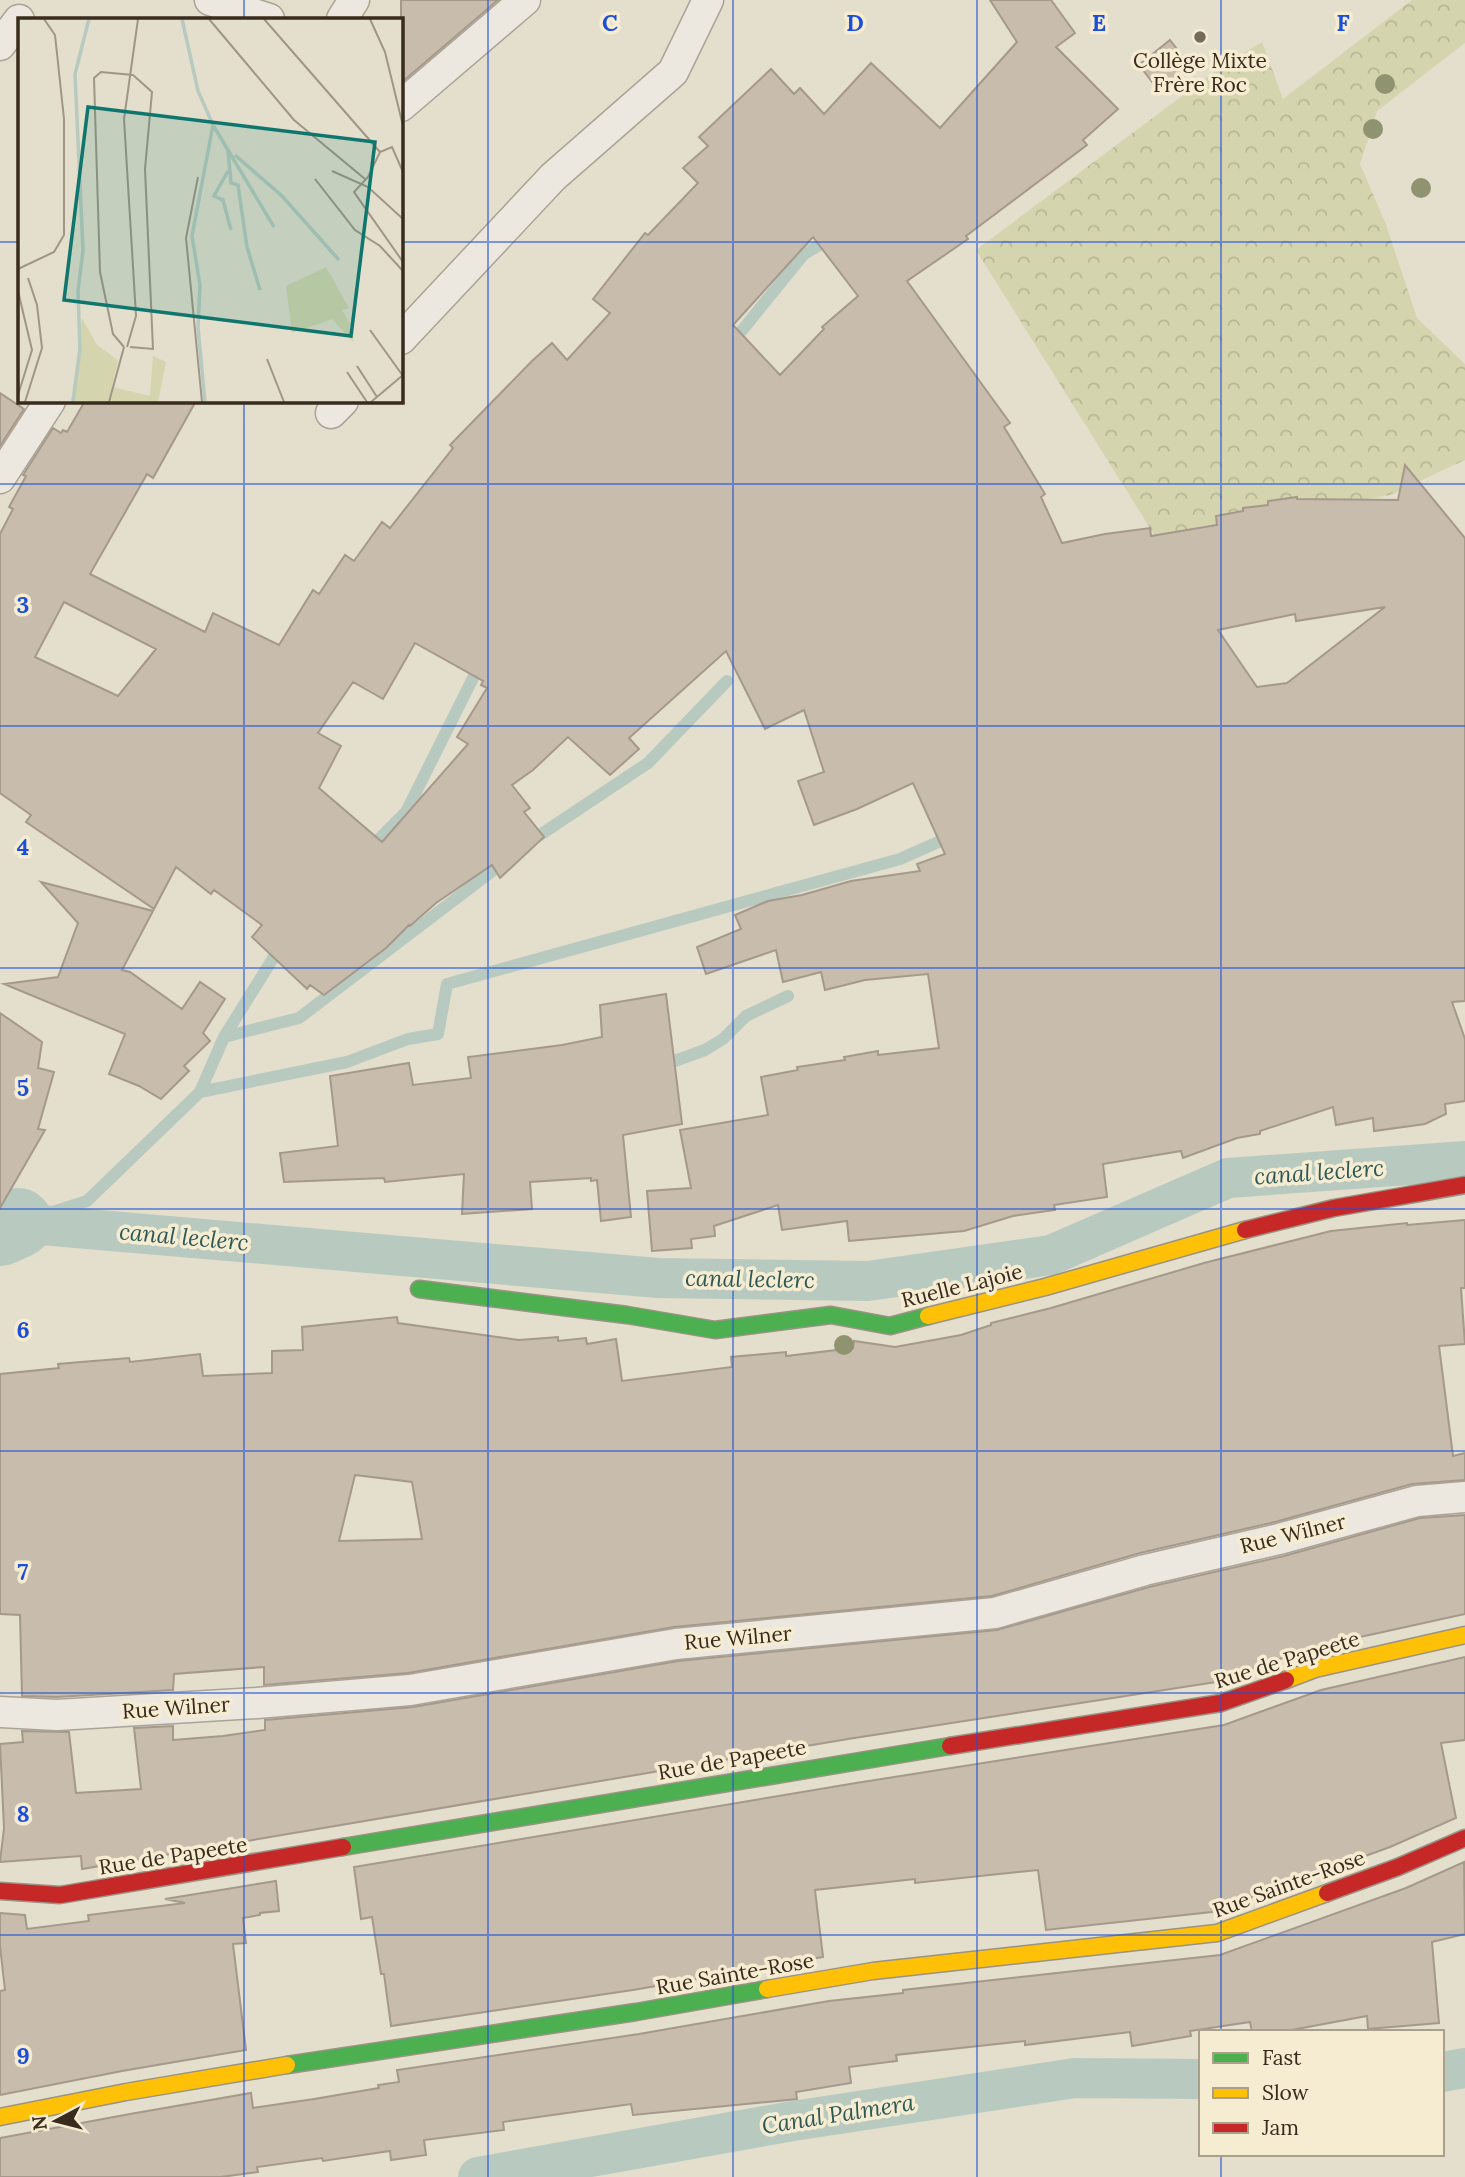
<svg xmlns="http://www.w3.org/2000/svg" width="1465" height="2177" viewBox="0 0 1465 2177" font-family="Lora,serif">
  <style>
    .forest { fill: url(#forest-crowns) }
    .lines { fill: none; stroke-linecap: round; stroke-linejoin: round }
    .stream { stroke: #b8cabf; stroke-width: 12 }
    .canal { stroke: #b8cabf; stroke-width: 40 }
    .river { stroke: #b8cabf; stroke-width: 70 }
    .building { fill: #c8bcad; stroke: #a5998b; stroke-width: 2; fill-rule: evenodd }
    .street-casing { stroke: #aaa396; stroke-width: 33 }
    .fast-casing { stroke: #999285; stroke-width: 19 }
    .slow-casing { stroke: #999285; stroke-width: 19 }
    .jam-casing { stroke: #999285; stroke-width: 19 }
    .street { stroke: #ece8df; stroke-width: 30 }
    .fast { stroke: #4caf50; stroke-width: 16 }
    .slow { stroke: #ffc107; stroke-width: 16 }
    .jam { stroke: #c62828; stroke-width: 16 }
    .tree { fill: #8f936f }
    .grid { fill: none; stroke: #1d4ed8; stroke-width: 2; stroke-opacity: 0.55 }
    .poi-dot { fill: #756a5a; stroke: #f6ecd2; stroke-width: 2.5 }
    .labels { text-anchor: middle; stroke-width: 7; stroke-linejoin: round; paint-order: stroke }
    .poi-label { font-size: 21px; fill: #392b1d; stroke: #f6ecd2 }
    .street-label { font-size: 21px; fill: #392b1d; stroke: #f6ecd2 }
    .water-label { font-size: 23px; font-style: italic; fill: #2c5956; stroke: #f6ecd2 }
    .inset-river { fill: none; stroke: #b8cabf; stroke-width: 3.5 }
    .inset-road { fill: none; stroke: #a09686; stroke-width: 2 }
    .view { fill: #0f766e; fill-opacity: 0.15; stroke: #0f766e; stroke-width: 3.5 }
    .inset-edge { fill: none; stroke: #392b1d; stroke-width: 3.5 }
    .grid-label { font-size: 23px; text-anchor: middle; font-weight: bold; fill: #1d4ed8; stroke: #f6ecd2; stroke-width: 7; stroke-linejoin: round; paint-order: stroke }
  </style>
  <defs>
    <pattern id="forest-crowns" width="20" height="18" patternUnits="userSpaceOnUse" patternTransform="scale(1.75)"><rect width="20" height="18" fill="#d4d5ae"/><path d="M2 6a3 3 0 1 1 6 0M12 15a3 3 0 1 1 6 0" fill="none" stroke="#b7b795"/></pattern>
  </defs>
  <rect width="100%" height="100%" fill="#e4decc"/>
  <path class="forest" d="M1412,0H1465V43L1377,111L1360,164L1385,222L1417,318L1465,364V460L1390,495L1155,536L976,250L1221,67L1262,42L1283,99Z"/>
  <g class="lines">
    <path class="stream" d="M731,344L804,254L833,237
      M528,843L648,763L727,681
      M367,851L406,812L481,662
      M224,1037L282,944
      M661,1066L705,1050L723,1039L746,1016L788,996
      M200,1092L347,1062L408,1039L438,1034L447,984L900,859L954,835
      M18,1223L87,1201L200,1092L224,1037L299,1018L508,859"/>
    <path class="canal" d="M18,1223L658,1278L868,1281L1051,1255L1228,1178L1465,1161
      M1442,2072L1465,2068
      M478,2177L793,2121L1075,2078L1201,2079"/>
    <path class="river" d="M0,1231L18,1223"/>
  </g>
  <path class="building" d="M401,0H498L401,83Z
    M990,0H1051L1075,33L1056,47L1118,109L1083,140L1087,145L966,236L968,239L907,281L1010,423L1004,427L1045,494L1041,497L1062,543L1105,534L1150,528L1151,536L1217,525L1216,516L1243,511V508L1268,505V501L1297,497V499L1398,500L1405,465L1465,538V1001L1452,1002L1465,1039V1101L1445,1104L1446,1114L1425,1124L1374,1131L1373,1118L1336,1125L1333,1107L1260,1131V1134L1237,1138L1183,1158L1181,1151L1103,1164L1107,1197L1054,1205L1055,1210L1013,1216L964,1231L849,1241L847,1221L782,1230L778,1205L714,1226L715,1236L691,1239L692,1248L652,1251L647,1191L691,1188L680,1130L768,1115L761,1077L798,1070L797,1067L845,1060L844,1057L878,1051V1055L939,1048L928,974L865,980L825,990L821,972L783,982L776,950L706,974L697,947L741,929L735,915L768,901L802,895L851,881L920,871L917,864L945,854L913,783L857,809L814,825L798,781L824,772L804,710L765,729L726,651L629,738L639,749L610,775L568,737L533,770L512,785L530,808L524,812L544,837L500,878L492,865L436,903L410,926L409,925L386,948L324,995L310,985L307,989L252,937L262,925L214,890L211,894L176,867L154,909L26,822L31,815L0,793V534L13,509L9,507L26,476L23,475L53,428L61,433L63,430L67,432L85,401H196L153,478L147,474L90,574L205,632L213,613L279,645L313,590L319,594L345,555L354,561L382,522L390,528L453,448L450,445L532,361L552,343L567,360L610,313L593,299L645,233L648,235L698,183L683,168L708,146L699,137L771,69L794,94L800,88L824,114L871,63L940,128L1017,42ZM813,237L858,296L822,327L824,329L780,375L733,325ZM64,602L156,649L118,696L35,657ZM1385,607L1287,683L1257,687L1218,630L1295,614L1296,621ZM415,643L483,681L481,685L487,688L457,737L468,744L382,842L319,788L341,746L318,733L353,682L383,699Z
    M1170,40L1191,67L1160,92L1139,65Z
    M0,393L24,409L0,446Z
    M41,882L153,911L122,970L130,972L182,1009L200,982L225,999L203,1033L210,1041L184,1066L189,1071L161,1099L139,1086L109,1074L125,1034L4,984L58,977L78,923Z
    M666,994L682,1124L623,1135L631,1217L601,1221L597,1180L591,1181V1178L530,1182L532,1209L462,1214L464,1174L385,1182L384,1178L284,1182L280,1153L338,1146L330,1076L409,1063L413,1085L471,1078L468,1057L562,1045L602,1037L600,1005Z
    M0,1013L42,1042L38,1068L54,1072L38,1129L45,1130L0,1208Z
    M1465,1220V1288H1461L1465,1344L1439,1346L1453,1456L1465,1453V1480L1412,1484L1275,1522L1140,1553L992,1596L674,1627L408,1673L264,1685V1667L174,1674L173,1690L57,1697L22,1696L20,1615L0,1614V1374L59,1368L58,1364L129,1358L130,1362L200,1354L203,1376L272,1373V1351L303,1350L302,1327L397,1317L398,1323L519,1340L558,1337V1341L586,1338L587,1344L616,1339L622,1381L732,1367L731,1357L786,1352V1356L853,1348L854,1341L895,1347L961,1335L991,1325V1323L1051,1308L1204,1263L1331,1231L1407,1223V1225ZM355,1475L412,1482L422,1539L339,1541Z
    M1465,1515V1614L1310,1648L1216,1682L848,1739L82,1869L81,1856L0,1862L4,1828L0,1744L23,1742L22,1731L69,1732L76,1793L141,1789L134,1728L173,1726V1740L223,1736L265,1730V1720L413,1707L678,1661L997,1630L1149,1587L1284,1556L1420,1518Z
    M1465,1657V1740L1441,1743L1456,1818L1390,1847L1212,1912L1046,1930L1038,1870L915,1883V1879L815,1890L823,1957L633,1990L391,2026L384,1974H381L372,1917L361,1919L354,1867L856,1783L1224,1725L1321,1690Z
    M1464,1862L1465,1934L1432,1942L1439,2023L1368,2029L1367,2016L1281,2032H1252L1250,2022L1190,2031L1191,2036L1132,2046L1130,2032L1025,2045V2041L896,2055L897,2061L849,2067L851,2083L796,2092L797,2099L633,2115L631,2104L503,2122L504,2130L424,2140L426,2155L391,2160L390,2151L323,2161L322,2158L257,2167L258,2172L221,2177H0V2138L130,2114L251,2093L253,2108L314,2099L379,2088L378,2085L399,2082L397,2070L639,2034L829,2001L903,1993V1990L1220,1955L1406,1888Z
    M276,1881L279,1911L260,1913V1915L243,1918L246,1943L233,1944L246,2050L122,2071L0,2095V1991L5,1990L0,1946V1913L25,1915L27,1929L89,1921L88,1915L185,1903L165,1899Z"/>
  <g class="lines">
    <defs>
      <path id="street" d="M210,0L269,19
        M342,19L354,0
        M0,45L19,20
        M401,106L525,0
        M401,339L553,177L673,72L708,0
        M331,413L343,401
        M0,478L50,401
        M0,1712L57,1715L257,1703L410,1690L676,1644L995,1613L1145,1570L1279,1539L1417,1501L1465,1497"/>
      <path id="fast" d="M419,1289L627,1315L715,1330L831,1315L890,1326L928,1316
        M343,1847L950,1746
        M287,2065L636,2012L767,1989"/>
      <path id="slow" d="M928,1316L1045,1287L1245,1230
        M1286,1680L1315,1669L1465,1635
        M767,1989L873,1971L1217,1933L1327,1893
        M0,2117L126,2092L287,2065"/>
      <path id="jam" d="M1245,1230L1334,1208L1465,1185
        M950,1746L1221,1703L1286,1680
        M0,1891L60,1895L343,1847
        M1327,1893L1398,1867L1465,1838"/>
    </defs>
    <use href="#street" class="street-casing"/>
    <use href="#fast" class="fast-casing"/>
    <use href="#slow" class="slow-casing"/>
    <use href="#jam" class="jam-casing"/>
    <use href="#street" class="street"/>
    <use href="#fast" class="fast"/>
    <use href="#slow" class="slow"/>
    <use href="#jam" class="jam"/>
  </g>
  <g class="tree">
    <circle cx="1385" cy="84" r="10"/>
    <circle cx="1373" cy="129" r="10"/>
    <circle cx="1421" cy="188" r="10"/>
    <circle cx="844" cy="1345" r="10"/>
  </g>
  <path class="grid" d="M244,0V19M488,0V2177M733,0V2177M977,0V2177M1221,0V2032M0,242H19M401,242H1465M244,401V2177M0,484H1465M0,726H1465M0,968H1465M0,1209H1465M0,1451H1465M0,1693H1465M0,1935H1465M1221,2154V2177"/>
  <circle class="poi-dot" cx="1200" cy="37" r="7"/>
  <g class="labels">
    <g class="poi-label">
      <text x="1200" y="68">Collège Mixte<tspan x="1200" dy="24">Frère Roc</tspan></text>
    </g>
    <g class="street-label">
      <text transform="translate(962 1286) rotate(-14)" y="7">Ruelle Lajoie</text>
      <text transform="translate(1293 1534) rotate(-14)" y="7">Rue Wilner</text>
      <text transform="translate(738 1638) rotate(-5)" y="7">Rue Wilner</text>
      <text transform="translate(1287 1660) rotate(-17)" y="7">Rue de Papeete</text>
      <text transform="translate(176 1708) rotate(-4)" y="7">Rue Wilner</text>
      <text transform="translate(732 1760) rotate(-10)" y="7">Rue de Papeete</text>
      <text transform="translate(173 1856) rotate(-9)" y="7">Rue de Papeete</text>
      <text transform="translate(1289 1884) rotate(-20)" y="7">Rue Sainte-Rose</text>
      <text transform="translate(735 1974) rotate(-10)" y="7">Rue Sainte-Rose</text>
    </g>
    <g class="water-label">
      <text transform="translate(1319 1172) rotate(-4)" y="8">canal leclerc</text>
      <text transform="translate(184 1237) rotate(5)" y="8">canal leclerc</text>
      <text transform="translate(750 1279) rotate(1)" y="8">canal leclerc</text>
      <text transform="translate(838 2114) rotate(-9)" y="8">Canal Palmera</text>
    </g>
  </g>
  <g transform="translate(18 18)">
    <rect width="385" height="385" fill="#e4decc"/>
    <path d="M64,300L79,327L100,342L94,369L132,378L135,338L148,344L140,384H53Z" fill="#d4d5ae"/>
    <path d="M308,249L331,290L324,292L336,313L335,324L314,301L274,315L268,268Z" fill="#d4d5ae"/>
    <path class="inset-river" d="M164,1L180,73L195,107M195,107L256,209M210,133L213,165L220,167L229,229L242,272M217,137L264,178L321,242M210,153L196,178L205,182L213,212M55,384L62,332L60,273L65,232L57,56L71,1M187,384L180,310L182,267L174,218L195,107"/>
    <path class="inset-road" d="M191,1L276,102L347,161M246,1L362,134M352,1L367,34L385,108M314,153L350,169L385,201M385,154L374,129L362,134L350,159L336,174L385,244M180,159L168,220L184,384M297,161L337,212L362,228L385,253M0,251L36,234L46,217V101L37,17L26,1M0,273L14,332L0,377M352,312L385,358M106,329L95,316L82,254L76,60L83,54L115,57L134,74L127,151L135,331L112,329M109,329L118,298L106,101L120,1M249,341L266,384M339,348L359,379M329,354L349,384M7,384L24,330L19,287L10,260M91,384L106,329M353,384L385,357"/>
    <path class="view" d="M70,89L357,124L333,318L46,282Z"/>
    <rect width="385" height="385" class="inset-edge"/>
  </g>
  <g class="grid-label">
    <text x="610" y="31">C</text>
    <text x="855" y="31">D</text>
    <text x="1099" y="31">E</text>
    <text x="1343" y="31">F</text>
    <text x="23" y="613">3</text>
    <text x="23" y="855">4</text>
    <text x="23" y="1096">5</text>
    <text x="23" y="1338">6</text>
    <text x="23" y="1580">7</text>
    <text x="23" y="1822">8</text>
    <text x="23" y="2064">9</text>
  </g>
  <rect x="1199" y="2030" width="245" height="126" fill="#f6ecd2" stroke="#aa9f8a" stroke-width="2"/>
  <rect x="1213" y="2053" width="35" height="10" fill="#4caf50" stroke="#aa9f8a" stroke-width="2"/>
  <text x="1262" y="2065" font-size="21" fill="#392b1d">Fast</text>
  <rect x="1213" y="2088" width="35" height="10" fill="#ffc107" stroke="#aa9f8a" stroke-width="2"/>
  <text x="1262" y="2100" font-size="21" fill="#392b1d">Slow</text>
  <rect x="1213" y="2123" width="35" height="10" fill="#c62828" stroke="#aa9f8a" stroke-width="2"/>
  <text x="1262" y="2135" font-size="21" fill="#392b1d">Jam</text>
  <g transform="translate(56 2121) rotate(263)" stroke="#f6ecd2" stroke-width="5" paint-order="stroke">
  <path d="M0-5L12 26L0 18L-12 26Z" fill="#392b1d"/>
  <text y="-10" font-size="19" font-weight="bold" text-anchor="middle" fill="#392b1d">N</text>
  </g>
</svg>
